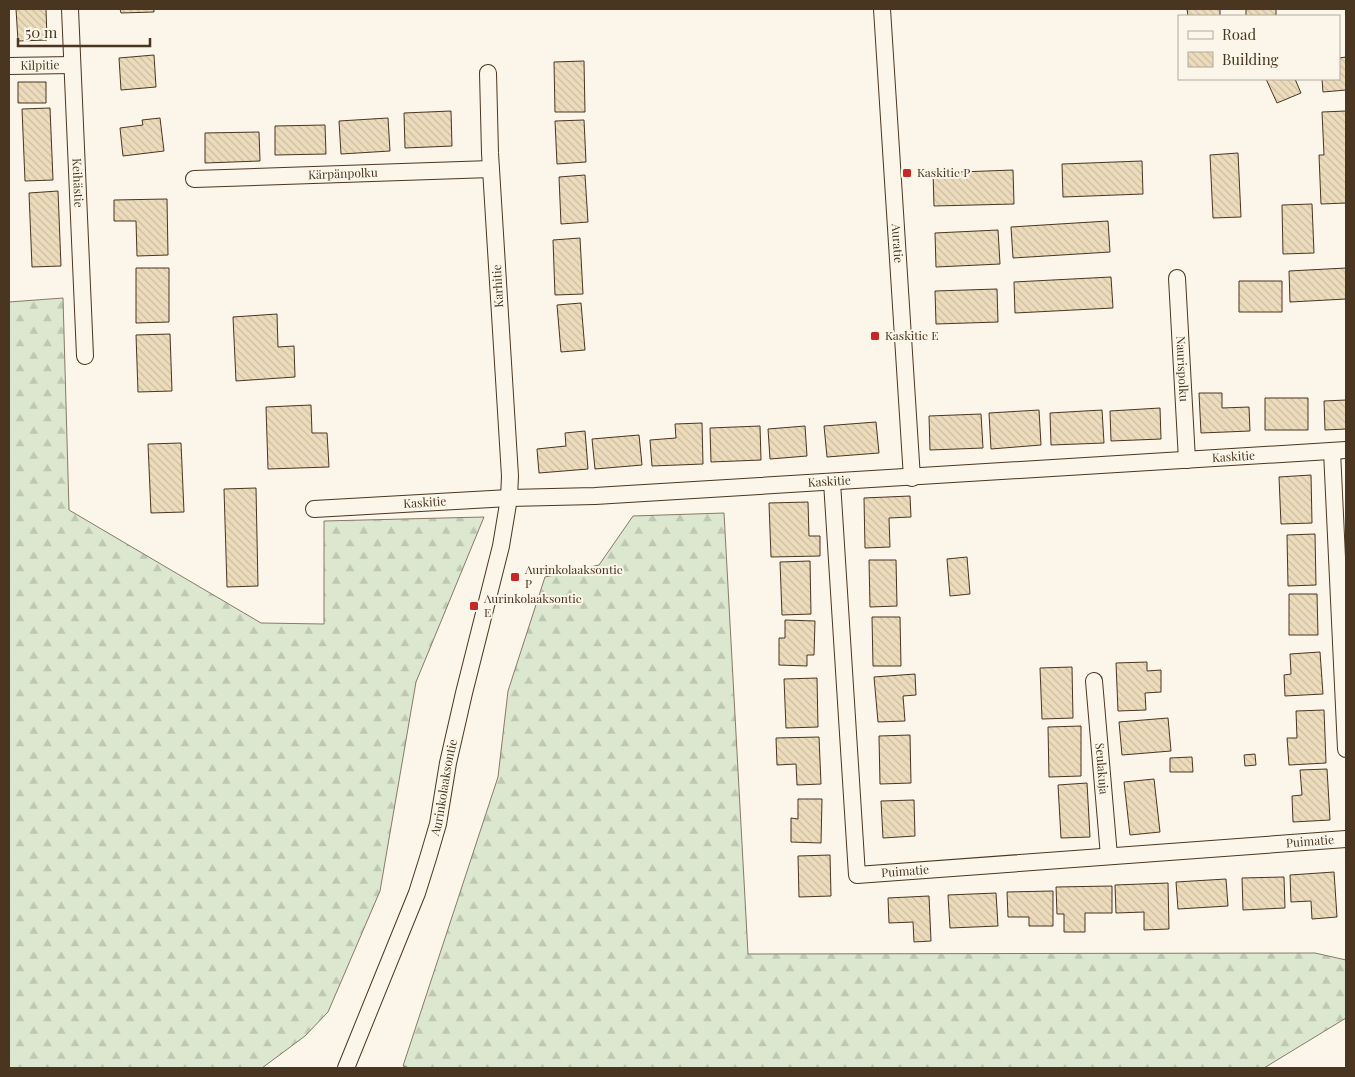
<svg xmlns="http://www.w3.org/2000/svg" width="1355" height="1077" viewBox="0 0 1355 1077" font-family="'Playfair Display',serif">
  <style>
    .forest { fill: url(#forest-firs); stroke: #887966 }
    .building { fill: url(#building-back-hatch); stroke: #4a3520 }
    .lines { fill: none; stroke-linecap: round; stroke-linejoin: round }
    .street-casing { stroke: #4a3520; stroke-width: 18 }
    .street { stroke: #fbf6e9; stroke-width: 16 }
    .poi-dot { fill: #c62828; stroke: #fbf6e9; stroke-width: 2 }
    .labels { text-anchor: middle; stroke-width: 4; stroke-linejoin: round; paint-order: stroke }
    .street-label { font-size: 12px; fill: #4a3520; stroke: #fbf6e9 }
    .poi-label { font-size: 12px; fill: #4a3520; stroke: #fbf6e9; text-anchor: start }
  </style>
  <defs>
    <pattern id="forest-firs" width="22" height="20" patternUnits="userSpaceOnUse" patternTransform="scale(1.25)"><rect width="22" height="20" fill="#dce7d0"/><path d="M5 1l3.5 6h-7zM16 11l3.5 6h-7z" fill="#bec7b2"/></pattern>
    <pattern id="building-back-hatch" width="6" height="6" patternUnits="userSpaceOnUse" patternTransform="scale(1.25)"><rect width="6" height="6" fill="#ecdcbc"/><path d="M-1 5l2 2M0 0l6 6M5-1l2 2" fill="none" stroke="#ccbda1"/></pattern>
  </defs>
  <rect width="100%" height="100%" fill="#fbf6e9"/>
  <path class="forest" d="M63,298L69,510L261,623L324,624V521L484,517L416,682L380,891L328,1012L305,1036L262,1068H9V302Z
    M724,513L748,954L1315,953L1346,960V1018L1264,1068H410L403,1066L498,777L508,691L545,577L599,565L633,516Z"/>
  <path class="building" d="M16,9H46L47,40L18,41Z
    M120,9H154V12L121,13Z
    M1187,9H1220V16H1188Z
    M1246,9H1276V16H1246Z
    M154,55L156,87L121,90L119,58Z
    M1346,57V90L1323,92L1322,79H1339V58Z
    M584,61L585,112H555L554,62Z
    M1266,79H1295L1301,93L1277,103Z
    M18,82H46V103H18Z
    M50,108L53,180L25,181L22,109Z
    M451,111L452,146L405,148L404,113Z
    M1346,111V203L1321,204L1319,155H1324L1322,112Z
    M160,118L164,151L123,156L120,128L143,125L142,120Z
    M388,118L390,151L341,154L339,121Z
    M584,120L586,162L557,164L555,121Z
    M325,125L326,154L275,155V126Z
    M259,132L260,161L205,163V133Z
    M1238,153L1241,217L1213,218L1210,155Z
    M1142,161L1143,194L1063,197L1062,164Z
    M1013,170L1014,204L934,206L933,173Z
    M585,175L588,222L561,224L559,177Z
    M58,191L61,266L32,267L29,193Z
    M167,199L168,255L137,256L136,221H114V200Z
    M1312,204L1314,253L1283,254L1282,205Z
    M1108,221L1110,252L1013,258L1011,227Z
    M998,230L1000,264L936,267L935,233Z
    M580,238L583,294L555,295L553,240Z
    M136,268H169V322L136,323Z
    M1346,268V299L1290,302L1289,271Z
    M1111,277L1113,308L1015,313L1014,282Z
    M1239,281H1282V312H1239Z
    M997,289L998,322L936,324L935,291Z
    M581,303L585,350L561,352L557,305Z
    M277,314L278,347L294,346L295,377L236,381L233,317Z
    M170,334L172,391L138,392L136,335Z
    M1199,393H1222V408L1249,407L1250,431L1201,433Z
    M1265,398H1308V430H1265Z
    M1346,400V429L1325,430L1324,401Z
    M311,405L312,433H327L329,467L268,469L266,407Z
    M1160,408L1161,439L1111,441L1110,411Z
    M1039,410L1041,445L991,449L989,413Z
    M1102,410L1104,443L1051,445L1050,413Z
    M981,414L983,448L930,450L929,416Z
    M876,422L879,453L827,457L824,426Z
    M702,423L703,464L652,466L650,440L676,438L675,424Z
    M760,426L761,460L711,462L710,428Z
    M805,426L807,456L770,459L768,429Z
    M585,431L588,469L539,473L537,449L566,446L565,433Z
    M639,435L642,465L595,469L592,439Z
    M181,443L184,512L151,513L148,444Z
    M1311,475L1312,523L1281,524L1279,477Z
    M256,488L258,586L227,587L224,489Z
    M910,496L911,517L889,518L890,547L865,548L864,498Z
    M808,502L809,536H820V556L771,557L769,503Z
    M1315,534L1316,585L1288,586L1287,535Z
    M967,557L970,594L950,596L947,559Z
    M869,560H896L897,606L870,607Z
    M810,561L811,614L782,615L780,562Z
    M1289,594H1317L1318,635H1289Z
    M872,617H900L901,666H873Z
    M785,620L815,621L814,655H807V666L779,665V638H785Z
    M1320,652L1323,694L1285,696L1284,675L1291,674L1290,654Z
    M1147,662V671L1161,670V692L1145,693L1146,710L1118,711L1116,663Z
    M1072,667L1073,718L1042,719L1040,668Z
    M915,674L916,695L903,696L905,721L878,722L874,677Z
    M817,678L818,727L786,728L784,679Z
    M1324,710L1326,763L1289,765L1287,738H1297L1296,711Z
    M1168,718L1171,751L1122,755L1119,722Z
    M1081,726V776L1049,777L1048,727Z
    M910,735L911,783L880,784L879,736Z
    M819,737L821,784L797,785L796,764L777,765L776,738Z
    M1255,754L1256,765L1245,766L1244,755Z
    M1192,757L1193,772H1170V758Z
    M1327,769L1330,820L1293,822L1292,796L1302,795L1300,770Z
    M1154,779L1160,832L1130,835L1124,782Z
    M1087,783L1090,837L1061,838L1058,785Z
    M798,799H822L821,843L791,842V818L798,819Z
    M914,800L915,836L883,838L881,801Z
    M830,855L831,896L799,897L798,856Z
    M1334,872L1337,917L1312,919L1311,901L1291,902L1290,875Z
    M1284,877L1285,908L1243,910L1242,878Z
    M1226,879L1228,906L1178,909L1176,882Z
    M1168,883L1169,929L1144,930V912L1116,913L1115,885Z
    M1112,886V913H1085V932H1064V914H1057L1056,887Z
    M1053,891V926H1029V917H1008L1007,892Z
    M996,893L998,926L950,928L948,895Z
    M929,896L931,941L914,942L913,922L889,923L888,898Z"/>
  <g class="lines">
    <defs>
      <g id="street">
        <path id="s1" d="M70,9L85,356"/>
        <path id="s2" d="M882,9L912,478"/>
        <path id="s3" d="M9,66L72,65"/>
        <path id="s4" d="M194,179L491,169"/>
        <path id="s5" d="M1177,278L1187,460"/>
        <path d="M1332,451L1346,749"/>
        <path id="s6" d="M832,482L857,875L1346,839"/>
        <path id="s7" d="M314,509L509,498L595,496L1346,450"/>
        <path id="s8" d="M1094,681L1109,856"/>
        <path id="s9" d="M346,1068L417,893L428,858L438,824L448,763L464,693L501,546L509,498L510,476L490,153L488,73"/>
      </g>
    </defs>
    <use href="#street" class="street-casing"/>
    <use href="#street" class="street"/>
  </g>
  <g class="poi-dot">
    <rect x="902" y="168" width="10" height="10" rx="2.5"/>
    <rect x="870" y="331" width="10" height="10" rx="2.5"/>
    <rect x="510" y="572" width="10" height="10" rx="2.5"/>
    <rect x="469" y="601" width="10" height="10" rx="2.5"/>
  </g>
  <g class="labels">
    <g class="street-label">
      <text dy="4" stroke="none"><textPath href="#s3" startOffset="31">Kilpitie</textPath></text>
      <text dy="4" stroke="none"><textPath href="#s4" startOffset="149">Kärpänpolku</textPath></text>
      <text dy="4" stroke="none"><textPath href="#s1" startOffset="174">Keihästie</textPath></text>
      <text dy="4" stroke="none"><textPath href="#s2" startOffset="235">Auratie</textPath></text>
      <text transform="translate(498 286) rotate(-93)" y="4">Karhitie</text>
      <text dy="4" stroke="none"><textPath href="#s5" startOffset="91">Naurispolku</textPath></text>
      <text dy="4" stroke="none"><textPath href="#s7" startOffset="921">Kaskitie</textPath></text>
      <text dy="4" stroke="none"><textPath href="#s7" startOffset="516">Kaskitie</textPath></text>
      <text dy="4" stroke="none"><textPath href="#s7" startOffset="111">Kaskitie</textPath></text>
      <text dy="4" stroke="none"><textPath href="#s8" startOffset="88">Seulakuja</textPath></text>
      <text dy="4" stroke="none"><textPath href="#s9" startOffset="298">Aurinkolaaksontie</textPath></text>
      <text dy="4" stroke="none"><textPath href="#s6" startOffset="848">Puimatie</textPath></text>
      <text dy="4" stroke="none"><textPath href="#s6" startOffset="442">Puimatie</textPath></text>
    </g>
    <g class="poi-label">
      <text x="917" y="177">Kaskitie P</text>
      <text x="885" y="340">Kaskitie E</text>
      <text x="525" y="574">Aurinkolaaksontie<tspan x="525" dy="14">P</tspan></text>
      <text x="484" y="603">Aurinkolaaksontie<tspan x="484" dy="14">E</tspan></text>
    </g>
  </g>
  <rect width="1355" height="1077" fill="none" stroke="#4a3520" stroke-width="20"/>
  <rect x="1178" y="15" width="162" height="65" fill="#fbf6e9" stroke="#b4a999"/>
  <rect x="1188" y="31" width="25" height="8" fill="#fbf6e9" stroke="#b4a999"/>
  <text x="1222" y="40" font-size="15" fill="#4a3520">Road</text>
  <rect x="1188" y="52" width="25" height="15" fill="url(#building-back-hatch)" stroke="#b4a999"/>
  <text x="1222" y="65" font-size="15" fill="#4a3520">Building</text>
  <path d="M18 38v8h132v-8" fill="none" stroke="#4a3520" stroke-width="2.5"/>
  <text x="25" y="38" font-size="15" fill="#4a3520" stroke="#fbf6e9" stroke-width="4" paint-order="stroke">50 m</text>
</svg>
